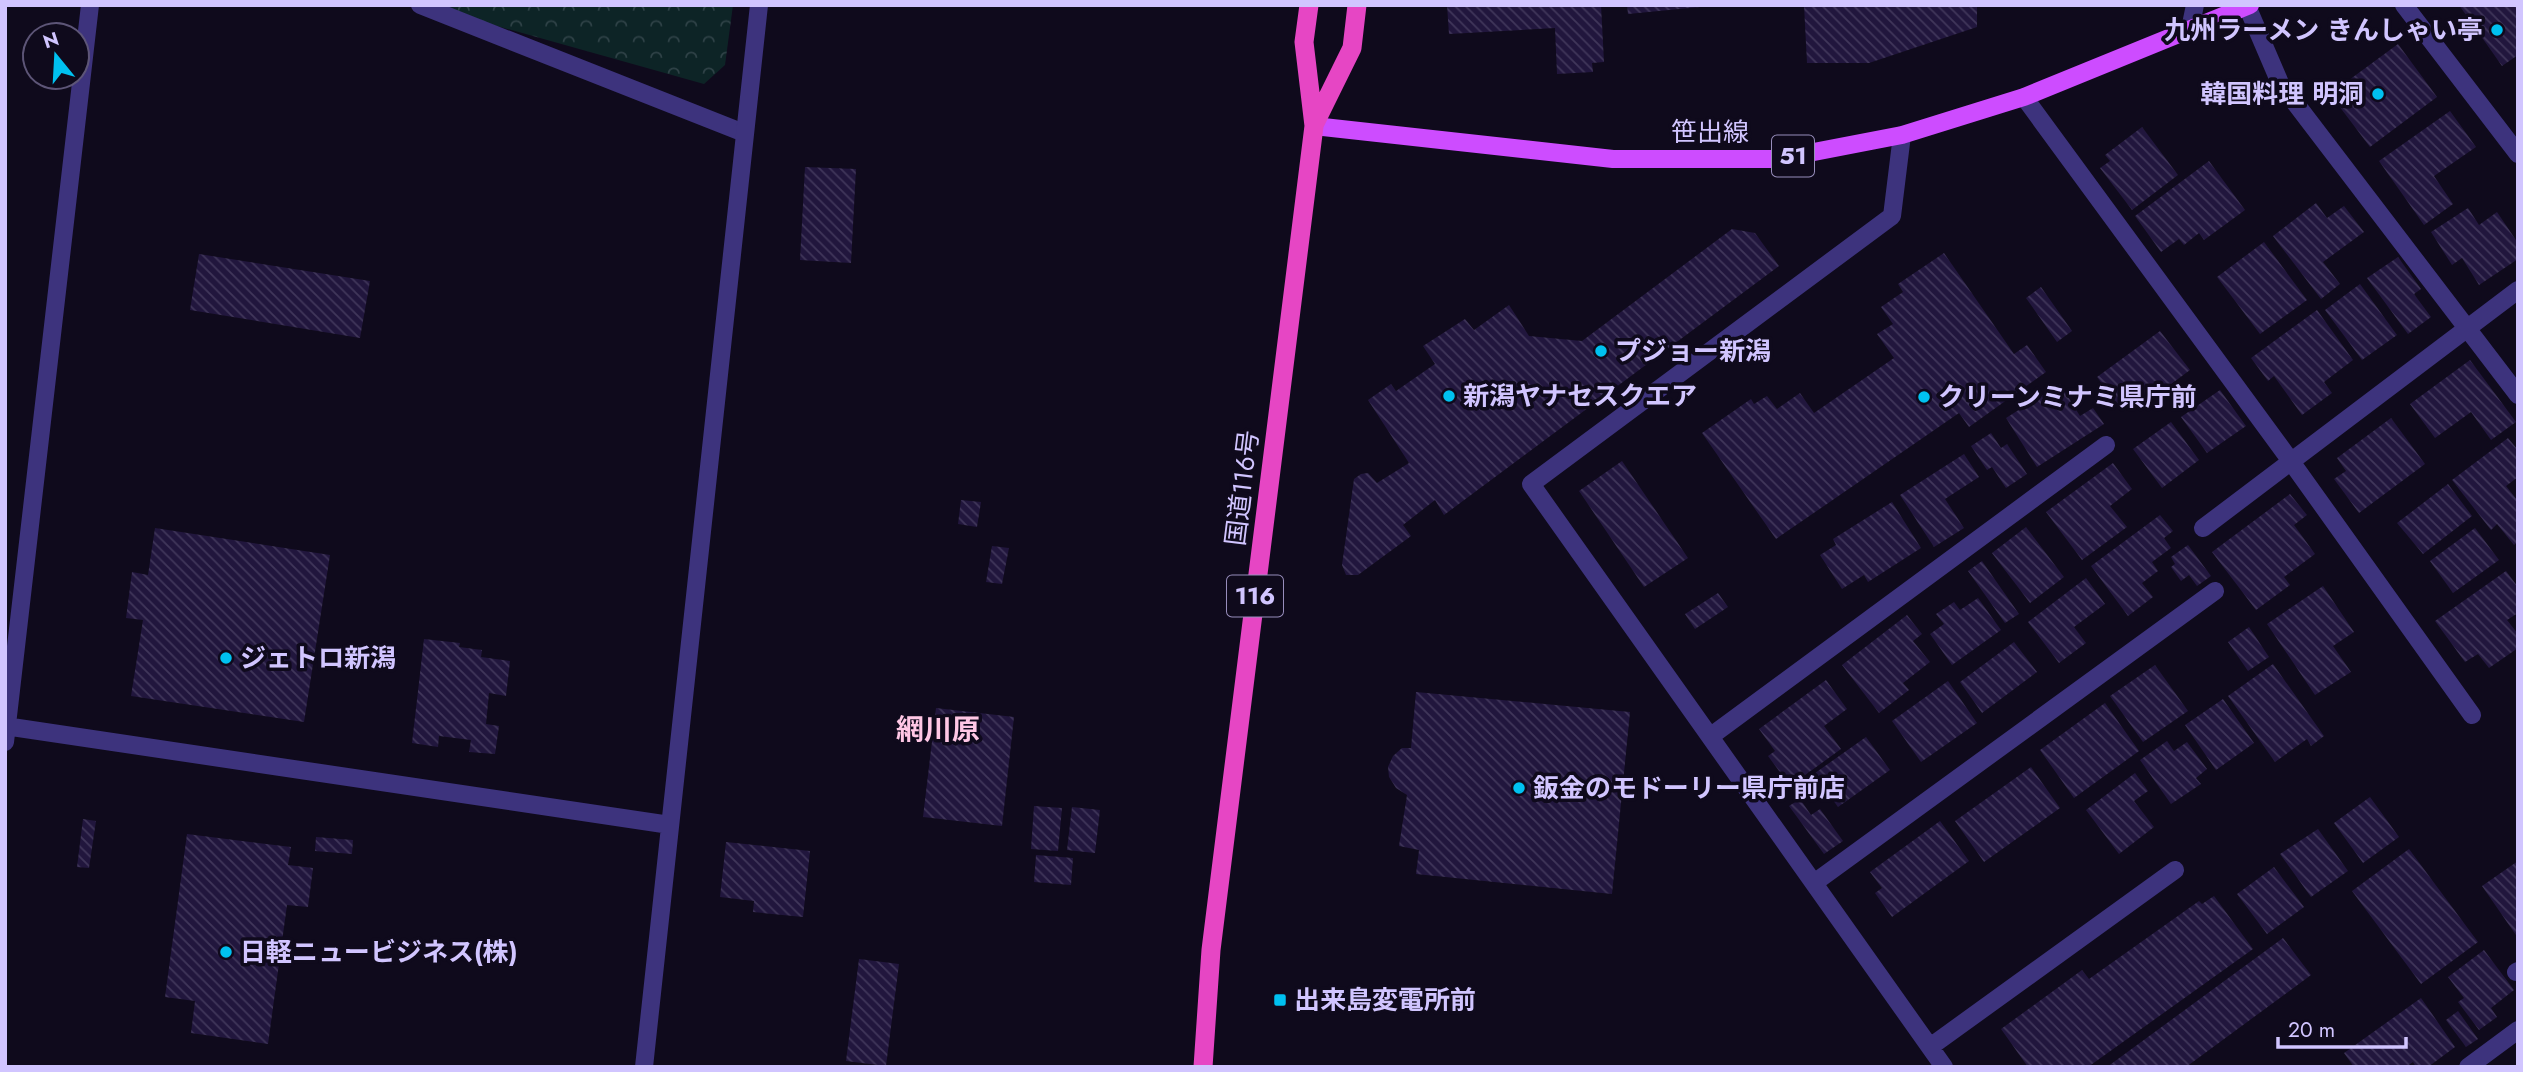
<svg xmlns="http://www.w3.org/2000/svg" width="2523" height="1072" viewBox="0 0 2523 1072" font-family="Jost,'Noto Sans JP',sans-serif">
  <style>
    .park { fill: url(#park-crowns) }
    .building { fill: url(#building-back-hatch) }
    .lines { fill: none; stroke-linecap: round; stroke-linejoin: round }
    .minor { stroke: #3d337d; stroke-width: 18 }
    .tertiary { stroke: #3d337d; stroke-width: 18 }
    .primary { stroke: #cd4cff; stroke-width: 18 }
    .trunk { stroke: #e646c4; stroke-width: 19 }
    .poi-dot { fill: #00c1f0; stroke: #0f0a1c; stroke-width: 2.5 }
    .labels { text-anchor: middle; stroke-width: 7; stroke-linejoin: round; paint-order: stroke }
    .shield { fill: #0f0a1c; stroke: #978dbb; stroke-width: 2 }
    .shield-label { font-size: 24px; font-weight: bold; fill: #d1c5ff }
    .poi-label { font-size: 26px; font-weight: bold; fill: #d1c5ff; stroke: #0f0a1c; text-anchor: start }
    .street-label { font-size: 26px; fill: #d1c5ff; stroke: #0f0a1c }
    .neighbourhood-label { font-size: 28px; font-weight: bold; fill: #ffc7e5; stroke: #0f0a1c }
  </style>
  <defs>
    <pattern id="park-crowns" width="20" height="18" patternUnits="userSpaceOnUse" patternTransform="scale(1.75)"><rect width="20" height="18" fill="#0d2426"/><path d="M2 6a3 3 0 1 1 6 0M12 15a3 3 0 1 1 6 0" fill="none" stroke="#2f4247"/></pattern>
    <pattern id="building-back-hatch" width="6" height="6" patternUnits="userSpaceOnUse" patternTransform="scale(1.75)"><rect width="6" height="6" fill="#21163d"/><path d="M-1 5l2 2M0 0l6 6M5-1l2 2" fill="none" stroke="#40365a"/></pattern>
  </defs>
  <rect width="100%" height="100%" fill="#0f0a1c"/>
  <path class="park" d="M422,5H733L725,65L704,84Z"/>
  <path class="building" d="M1447,5H1601L1604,62L1592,63L1593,72L1557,74L1555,28L1449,34Z
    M1627,5H1700V7L1628,14Z
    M1804,5H1977V27L1869,63H1807Z
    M2459,5H2518V55L2502,66Z
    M2398,44L2437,97L2370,147L2330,94Z
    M2450,111L2476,147L2434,176L2453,204L2424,225L2379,161Z
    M2142,127L2178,175L2132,210L2100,168L2110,161L2105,155Z
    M2209,161L2245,210L2204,240L2199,233L2184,245L2179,239L2161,252L2135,216Z
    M805,167L856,169L851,263L800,260Z
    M2316,203L2327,218L2344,206L2364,232L2323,262L2340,284L2321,299L2273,236Z
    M2468,208L2479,225L2497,212L2518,243V259L2479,285L2462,258L2452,265L2431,232Z
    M1732,229L1755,233L1779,266L1444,515L1435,500L1403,525L1411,536L1358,575H1346L1342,565L1354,479L1361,474L1368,473L1377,483L1409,463L1368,400L1391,384L1396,391L1435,364L1423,346L1465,319L1474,330L1509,305L1529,336L1582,341Z
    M2264,242L2307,300L2260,334L2217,277Z
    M1944,253L2014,354L2027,345L2046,372L1969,427L1959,413L1776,539L1702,433L1751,399L1754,404L1767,396L1777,409L1800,393L1814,413L1894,358L1877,334L1893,324L1881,307L1903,292L1898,284Z
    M199,254L370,281L360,338L190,310Z
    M2398,257L2421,289L2414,294L2431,317L2408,334L2367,278Z
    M2360,284L2397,335L2362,360L2325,310Z
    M2041,287L2072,331L2057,342L2026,298Z
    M2317,310L2353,360L2324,382L2332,393L2302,415L2274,376L2268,381L2251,358Z
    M2160,331L2190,370L2147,402L2137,388L2117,404L2097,377Z
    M2470,360L2516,422L2491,440L2471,412L2435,438L2410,404Z
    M2060,384L2080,416L2093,408L2104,424L2037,467L2006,418Z
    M2220,390L2246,426L2207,453L2181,417Z
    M2391,418L2425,464L2359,513L2334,479L2346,471L2337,458Z
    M2171,422L2199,460L2162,488L2133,449Z
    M1991,433L2001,448L2007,444L2027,474L2006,488L1992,467L1987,470L1971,446Z
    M2508,438L2518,450V477L2506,486L2518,501V542L2514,545L2497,524L2491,530L2452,480Z
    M1964,454L1979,477L1945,499L1964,528L1934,547L1900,495Z
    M1622,461L1688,558L1644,587L1579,491Z
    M2113,463L2132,489L2110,506L2127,527L2082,560L2046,512Z
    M2448,484L2472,516L2423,554L2397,523Z
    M2290,494L2307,515L2294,525L2315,554L2284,577L2290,585L2256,610L2212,552Z
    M961,500L981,502L977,527L958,524Z
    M1892,502L1921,548L1868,582L1864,575L1842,589L1820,555L1836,545L1833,539Z
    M2160,515L2173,531L2164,538L2171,548L2152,562L2158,571L2142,583L2153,597L2128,616L2091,566Z
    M2026,527L2064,577L2030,603L1992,553Z
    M155,528L330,555L304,722L131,696L143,620L126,618L132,572L148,575Z
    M2475,528L2499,560L2453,593L2430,561Z
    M2188,545L2211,576L2197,586L2189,575L2181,581L2171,567L2175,564L2171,557Z
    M992,546L1009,548L1002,584L986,582Z
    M1982,561L2019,614L2005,623L1968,571Z
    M2506,571L2518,587V613L2507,620L2518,634V648L2489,668L2478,654L2465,662L2435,621Z
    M2086,578L2105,604L2074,627L2086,643L2059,663L2028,622Z
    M2323,586L2354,632L2333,646L2351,672L2315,695L2267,624Z
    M1718,593L1728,607L1695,629L1685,614Z
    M1978,598L2001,630L1952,665L1930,634L1944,624L1936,614L1954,602L1960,610Z
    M1907,615L1922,634L1913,641L1930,662L1903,683L1909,690L1879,713L1842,665Z
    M2249,627L2269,657L2248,671L2228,642Z
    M424,639L460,643L459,647L482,650L481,657L510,661L506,696L489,693L486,724L499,726L495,754L469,752L471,740L439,736L438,747L412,743Z
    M2014,642L2037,672L1982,713L1960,682Z
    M2273,664L2324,736L2311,746L2307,739L2275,762L2228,696Z
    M2155,665L2188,711L2143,742L2110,696Z
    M1826,680L1847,709L1824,726L1841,749L1790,786L1768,756L1775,751L1759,729Z
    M1948,681L1977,723L1921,762L1892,721Z
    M1416,692L1630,712L1612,894L1416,874L1419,850L1399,846L1407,795L1396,788L1389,777L1388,767L1393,756L1402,748H1411Z
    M2223,699L2254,743L2216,770L2185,725Z
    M2105,703L2139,751L2074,798L2040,750Z
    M936,708L1014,717L1002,826L923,817Z
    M1866,737L1890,770L1838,807L1827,792L1821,796L1808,778Z
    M2167,741L2174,751L2187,742L2207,769L2196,778L2201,784L2171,804L2140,760Z
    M2031,767L2060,808L1984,862L1955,821Z
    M2135,773L2148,791L2134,801L2154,827L2119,854L2086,810Z
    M2370,797L2399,837L2363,863L2334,823Z
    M1800,799L1811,815L1820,809L1843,841L1824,854L1789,806Z
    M1034,806L1062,808L1058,851L1031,849Z
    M1072,807L1100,810L1095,853L1067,850Z
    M83,819L96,821L89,868L77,867Z
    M1940,821L1969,861L1892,917L1875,893L1882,888L1870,872Z
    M2318,829L2348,871L2311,897L2280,854Z
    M187,834L291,847L288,865L313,868L308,907L287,905L268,1044L191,1033L195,1001L165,997Z
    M316,837L353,840L352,854L315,851Z
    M726,842L810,851L803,917L753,912L754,901L720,897Z
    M2409,849L2478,942L2421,984L2352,891Z
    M1036,855L1073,858L1071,885L1034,882Z
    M2518,861V938L2482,886Z
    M2274,867L2304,907L2267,934L2237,894Z
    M2214,896L2253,949L2088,1067H2028L2001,1029L2082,970L2089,979L2199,901L2202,904Z
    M2283,938L2311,975L2186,1067H2107Z
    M2484,950L2514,990L2491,1008L2497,1017L2479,1030L2458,1002L2464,998L2448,977Z
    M859,959L899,964L886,1066L846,1061Z
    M2421,998L2455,1047L2428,1067H2416L2413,1062L2406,1067H2354L2344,1053Z
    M2458,1011L2478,1039L2466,1047L2446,1020Z"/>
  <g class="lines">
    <path class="minor" d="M420,5L744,133
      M2404,5L2518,154
      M2247,6L2280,83L2518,395
      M2024,97L2290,460L2472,715
      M1902,135L1892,216L1531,484L1944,1067
      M2203,528L2518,290
      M1711,736L2106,445
      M1814,883L2215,591
      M2516,972L2518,971
      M1930,1047L2175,870
      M2468,1067L2518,1030"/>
    <path class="tertiary" d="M2190,29L2195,5
      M5,726L670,825
      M5,742L90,5
      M644,1067L759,5"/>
    <path class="primary" d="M1314,126L1613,159H1778L1902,135L2024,97L2250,5"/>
    <path class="trunk" d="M1314,125L1352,48L1357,5
      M1203,1067L1211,950L1314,126L1304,42L1309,5"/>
  </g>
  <g class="poi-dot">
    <circle cx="2497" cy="30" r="7"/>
    <circle cx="2378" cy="94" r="7"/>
    <circle cx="1601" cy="351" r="7"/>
    <circle cx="1449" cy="396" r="7"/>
    <circle cx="1924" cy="397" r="7"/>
    <circle cx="226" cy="658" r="7"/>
    <circle cx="1519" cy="788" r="7"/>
    <circle cx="226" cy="952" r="7"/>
    <rect x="1273" y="993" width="14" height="14" rx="3.5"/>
  </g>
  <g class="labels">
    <g class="shield">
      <rect x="1772" y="135.5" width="42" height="41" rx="5"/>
      <rect x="1227" y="575.5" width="56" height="41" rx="5"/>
    </g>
    <g class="shield-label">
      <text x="1793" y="164">51</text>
      <text x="1255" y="604">116</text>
    </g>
    <g class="poi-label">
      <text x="2483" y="39" text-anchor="end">九州ラーメン きんしゃい亭</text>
      <text x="2364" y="103" text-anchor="end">韓国料理 明洞</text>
      <text x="1615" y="360">プジョー新潟</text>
      <text x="1463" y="405">新潟ヤナセスクエア</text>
      <text x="1938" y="406">クリーンミナミ県庁前</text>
      <text x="240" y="667">ジェトロ新潟</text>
      <text x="1533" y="797">鈑金のモドーリー県庁前店</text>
      <text x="240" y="961">日軽ニュービジネス(株)</text>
      <text x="1294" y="1009">出来島変電所前</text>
    </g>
    <g class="street-label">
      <text x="1710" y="141">笹出線</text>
      <text transform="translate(1242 488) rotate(-83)" y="9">国道116号</text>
    </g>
    <g class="neighbourhood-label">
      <text x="938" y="739">網川原</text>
    </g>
  </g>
  <rect width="2523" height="1072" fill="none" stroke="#d1c5ff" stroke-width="14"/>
  <g transform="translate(56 56) rotate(342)"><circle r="33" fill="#0f0a1c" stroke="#5d5577" stroke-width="2"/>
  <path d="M0-5L12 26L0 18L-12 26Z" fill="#00c1f0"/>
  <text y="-10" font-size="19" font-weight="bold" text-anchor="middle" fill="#d1c5ff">N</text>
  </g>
  <path d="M2278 1037v10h128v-10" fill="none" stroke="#d1c5ff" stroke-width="3.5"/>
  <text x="2288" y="1037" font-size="21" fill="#d1c5ff" stroke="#0f0a1c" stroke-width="5" paint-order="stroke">20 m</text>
</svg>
